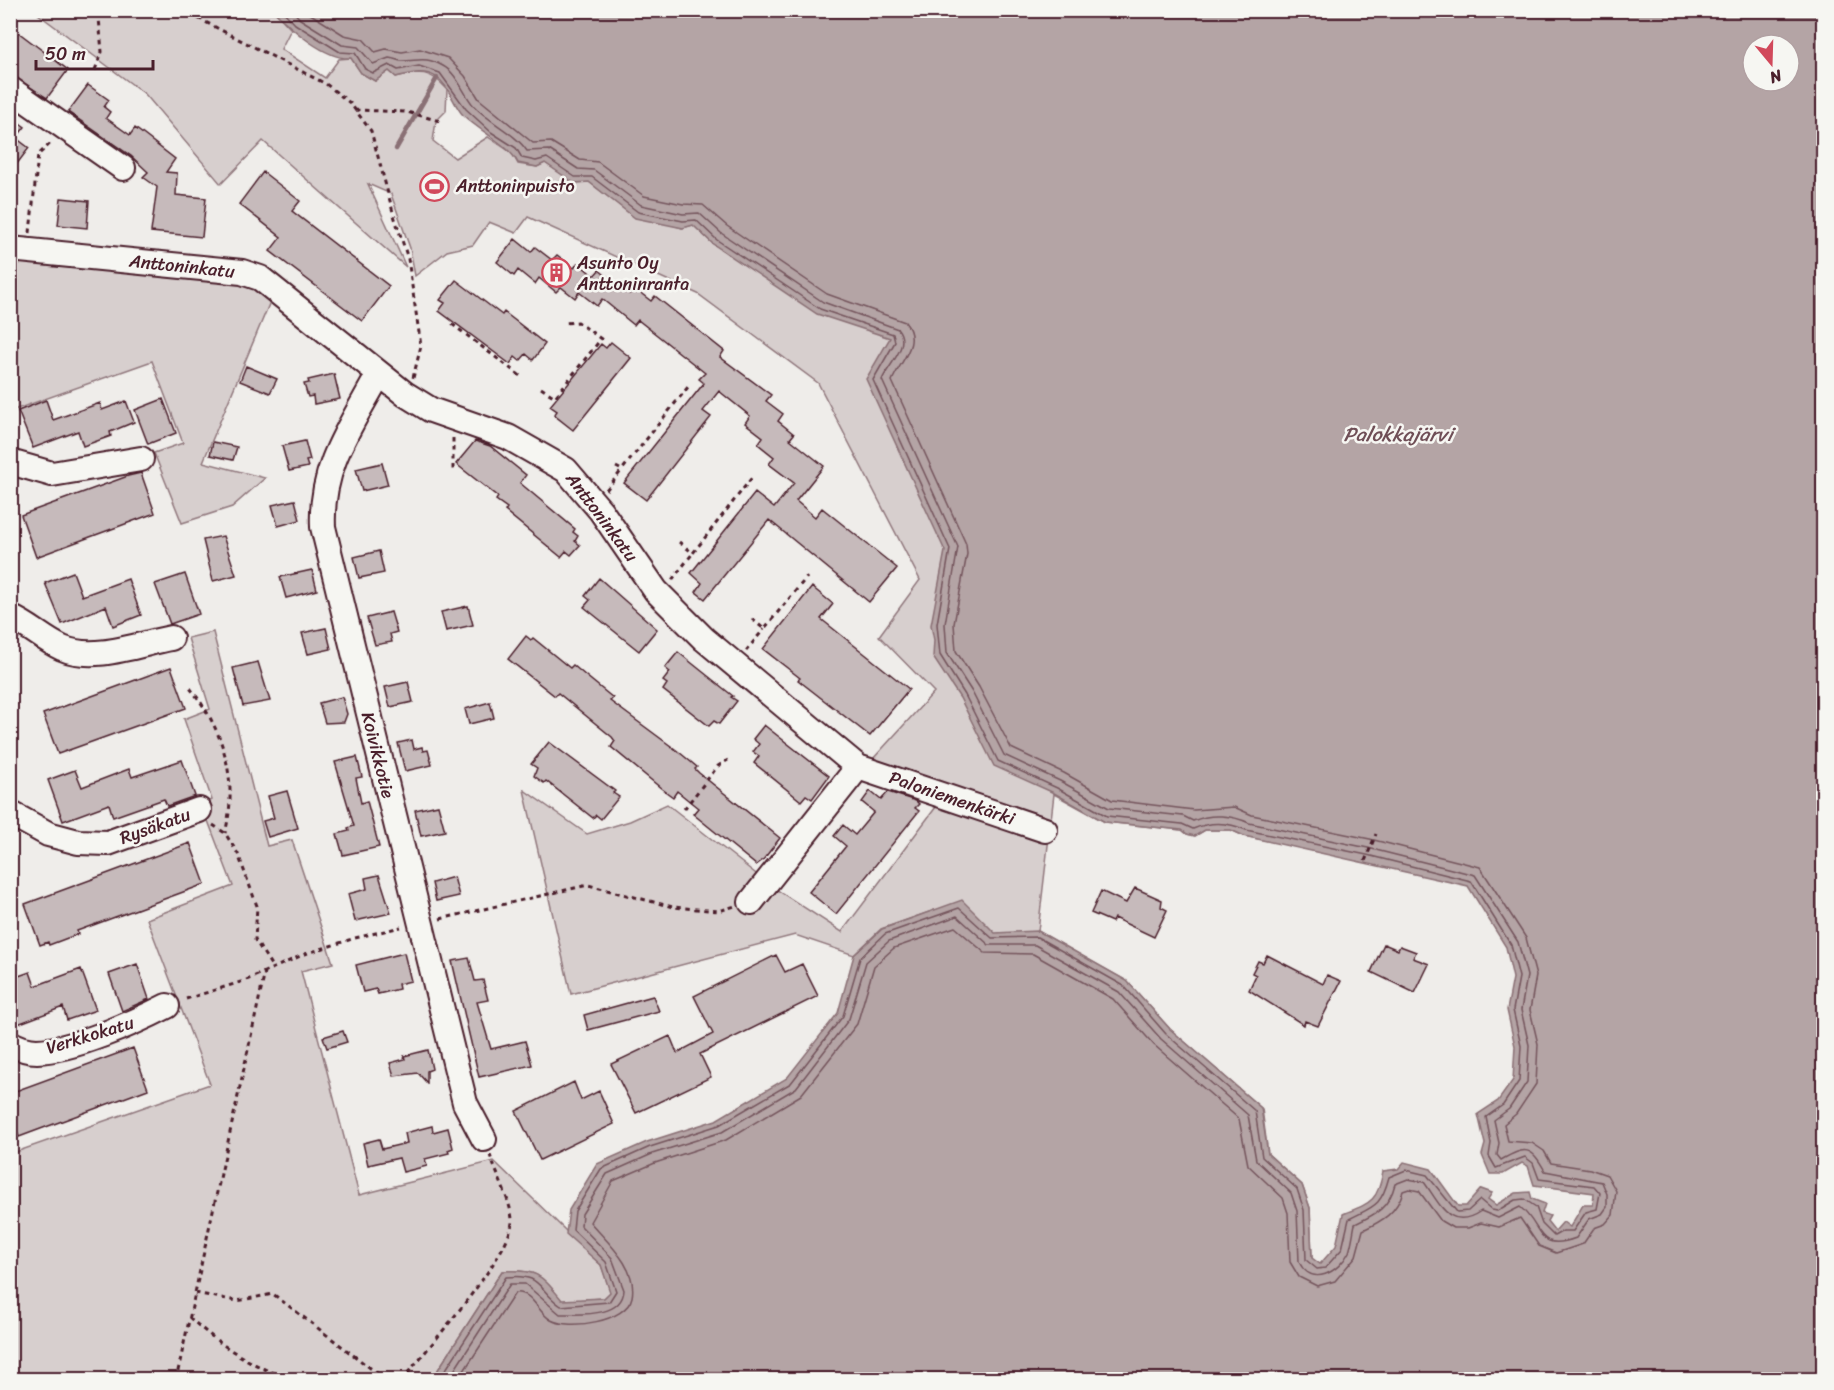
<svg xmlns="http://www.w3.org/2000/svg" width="1834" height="1390" viewBox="0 0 1834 1390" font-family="Sriracha,sans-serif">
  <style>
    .green { fill: #d7cfce; stroke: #90777c; stroke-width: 1.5; fill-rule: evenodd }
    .water { fill: #b4a4a5; stroke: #8a6f74; stroke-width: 1.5; fill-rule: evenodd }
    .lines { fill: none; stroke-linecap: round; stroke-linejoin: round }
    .shore { stroke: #74545c; stroke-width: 1.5 }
    .stream { stroke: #8a6f74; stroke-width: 4.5 }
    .building { fill: #c6babb; stroke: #4a1f2b; stroke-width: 1.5 }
    .minor-casing { stroke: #4a1f2b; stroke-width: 28 }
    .path { stroke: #4a1f2b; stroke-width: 3; stroke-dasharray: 4.5 4.5; stroke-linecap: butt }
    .minor { stroke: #f6f6f2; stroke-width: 24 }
    .labels { text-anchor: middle; stroke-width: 5; stroke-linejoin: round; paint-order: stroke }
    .poi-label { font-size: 18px; fill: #4a1f2b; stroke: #f6f6f2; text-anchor: start }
    .street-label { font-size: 18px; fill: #4a1f2b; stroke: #f6f6f2 }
    .water-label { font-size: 20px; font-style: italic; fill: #6f4e56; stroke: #f6f6f2 }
  </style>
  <rect width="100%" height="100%" fill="#efedea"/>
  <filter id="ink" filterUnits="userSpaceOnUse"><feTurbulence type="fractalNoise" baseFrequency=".0167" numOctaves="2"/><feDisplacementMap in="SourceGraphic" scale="12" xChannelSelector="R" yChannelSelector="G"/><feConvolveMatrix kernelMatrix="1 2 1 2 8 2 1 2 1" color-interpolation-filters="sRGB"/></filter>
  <g filter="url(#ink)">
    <path class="green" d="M34,11H274L291,29L281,49L325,78L339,59L351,58L361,73L375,81L389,71L396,77C420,71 430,70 447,89L446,111L436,121L433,141L455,158L488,137L512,153L518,164L537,167L545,163L575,183L589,182L623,208L626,198L619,184L611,185L604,171L617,159L613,148L601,152L595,163L579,153L569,169L560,138L548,126L537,141L520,115L497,123L491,114L543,72L653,140L720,168L771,195L810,218L840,243L865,272L880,304L904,323L936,371L950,414L952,454L992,485L999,526L1019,557L1031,599L1060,624L1066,649L1087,694L1105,685L1095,668L1105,646L1128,656L1125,675L1144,684L1136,706L1163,704L1164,729L1201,731L1209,770L1264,786L1324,827H1346L1361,851L1354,858L1244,836L1231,830H1205L1195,836L1187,834L1182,830L1105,822L1054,794L1038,931L1127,981L1170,1029L1262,1109L1268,1154L1302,1185L1310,1208L1312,1258L1262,1267L1246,1252L1225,1269L1205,1256L1195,1220L1170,1210L1141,1220L1119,1207L1118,1181L1096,1152L1062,1148L1015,1153L994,1139L902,924L935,910L881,929L854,955L795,935L571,994L524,790L587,834L630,821L667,804L774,888L842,932L948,791L872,760L934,692L879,636L920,580L818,383L698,294L528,217L516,233L489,222L473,245L447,251L415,276L410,248L391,194L368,184L406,267L263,141L221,184L145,94ZM668,179L680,201L705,199L714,213L743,221L751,251L766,236L788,239L789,277L775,283L713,244L693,225L682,228L659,221V190Z
      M10,262L246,281L272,297L203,462L265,478L232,507L182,523L154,453L183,443L152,361L11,411Z
      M213,632L267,846L292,840L333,963L301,971L359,1195L494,1161L601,1265L611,1292L604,1298L562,1301C541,1274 536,1269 502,1271L432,1379H11L10,1154L210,1084L147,919L233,886L202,805L212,800L184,719L210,709L188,638Z"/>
    <path class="water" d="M274,11H1823V1379H432L502,1271C537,1269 540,1274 562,1300L604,1298L610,1292L601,1265L566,1234L569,1210L597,1164L647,1142L716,1120L787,1078L838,1013L854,955L882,929L962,900L995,933L1038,931L1127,981L1170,1029L1261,1108L1268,1154L1302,1185L1310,1208L1312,1258L1320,1264L1336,1246L1343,1214C1370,1203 1378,1202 1383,1171L1398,1169L1404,1162L1431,1169L1458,1206H1466L1481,1189L1492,1193L1488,1199L1496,1205L1516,1193L1530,1192L1532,1199L1545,1204L1542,1213L1550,1216L1547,1221L1555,1231L1563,1222L1570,1227L1583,1205H1593L1594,1193L1534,1185L1528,1166L1522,1163L1503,1174H1490L1482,1155L1485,1144L1478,1114L1498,1101L1513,1080L1515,1046L1507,1010L1513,978L1506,947L1468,886L1244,836L1231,830H1205L1195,836L1187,834L1182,830L1105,822L1054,793L994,766L960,698L933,657L934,640L931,625L945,551L866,379L890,338L817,314L713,244L693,225L683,228L635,218L589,182L574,183L545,163L537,167L518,163C508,144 479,131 463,115C453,104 449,85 436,77C423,69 410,74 396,77L389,71L375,81L361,73L351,58C326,60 291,29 274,11ZM1753,45H1789V81H1753Z"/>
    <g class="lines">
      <path class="shore" d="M282,10L295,24L340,52L355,53L365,69L373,73L389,65L398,70L419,66L440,73L466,109L491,132L516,148L522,158L536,161L547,158L575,177H592L638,212L683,221L696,220L717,240L820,309L893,334L895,342L873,380L950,549L937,624L940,655L965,695L998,761L1057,788L1107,816L1182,824L1193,829C1211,821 1229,822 1246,830L1367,855L1471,881L1511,945L1519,977L1513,1010L1521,1046L1519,1081L1503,1105L1486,1117L1491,1143L1489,1156L1496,1168L1525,1157L1533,1163L1539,1179L1594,1186L1600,1193L1597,1209L1586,1212L1573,1231H1563L1554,1236L1542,1224L1536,1207L1524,1199L1515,1200L1497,1211L1492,1210L1480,1200L1468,1211L1457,1212L1427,1175L1406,1170L1389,1177C1381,1207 1374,1206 1349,1219L1342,1249L1325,1268L1317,1269L1306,1260L1304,1210L1297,1189L1262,1157L1255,1111L1166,1034L1124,986L1037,937L992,938L959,908L885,934L860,958L843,1016L791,1083L719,1125L650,1147L601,1169L575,1211L573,1230L606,1262L616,1291L609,1302L561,1306C537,1289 542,1273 506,1277L439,1380
        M292,10L300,19L342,45L358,47L373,64L389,58C393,58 398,61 402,61C419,61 425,56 443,66C458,74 463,94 474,106C490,123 515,133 527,151L549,150L578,169L594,170L641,205L683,214L699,213L721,233L823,302L898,329C911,346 888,365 882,380L958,547L945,624L947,653L972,692L1004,755L1060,781L1109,808L1183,816L1193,821C1211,813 1232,815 1249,823L1368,848L1475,875L1518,942L1527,976L1521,1010L1529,1045L1527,1082L1509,1109L1494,1120L1499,1143L1497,1155L1501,1160C1526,1146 1531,1146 1545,1171L1602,1182L1607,1194V1207L1602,1214L1589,1219L1576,1238C1536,1253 1543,1226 1520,1207L1498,1218L1481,1211C1450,1232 1440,1204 1424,1182L1408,1179L1395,1184C1389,1208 1376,1214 1355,1224C1353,1233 1352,1243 1349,1252C1339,1272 1312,1288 1299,1262L1297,1211L1291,1193L1256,1160L1248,1115L1161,1039L1119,992L1035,945H989L957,916L889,941L866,962L849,1019L796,1088L722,1132L652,1154L607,1174L582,1214L581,1226L612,1258L624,1290C622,1318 580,1314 560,1314L525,1284H510L448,1380
        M304,10L344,35L363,39L375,52L386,49L402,52L420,49L448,58L465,76L479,99L533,143L551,142L580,160L598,162L644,196L683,204L703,205L727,226L827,294L905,322C922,343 900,361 892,381L966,544L967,554L954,624L956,651L979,687L1011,748L1064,773L1112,800L1194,810L1234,807L1252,815L1370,839L1480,867L1526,938L1536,976L1530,1010L1538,1044L1536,1084L1516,1114L1504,1124L1508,1141L1532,1143L1544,1151L1551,1163L1590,1169L1607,1175L1616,1191L1613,1215L1605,1224L1594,1228L1583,1244L1556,1253L1539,1246L1520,1218L1499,1227L1481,1223L1468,1228H1453L1441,1221L1419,1191L1409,1189L1403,1191C1397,1213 1382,1221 1363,1230L1356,1256L1335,1281L1317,1286L1299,1277L1290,1262L1288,1213L1283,1198L1248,1165L1239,1119L1154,1045L1113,999L1033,954L985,953L955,927L894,948L874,966L857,1024L801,1095L726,1140L655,1163L613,1181L590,1222C606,1241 638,1267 632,1297C627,1322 569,1330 551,1320C537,1312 533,1291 515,1293L458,1380"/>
      <path class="stream" d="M396,149L437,78"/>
    </g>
    <path class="building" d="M10,26L68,70L47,98L10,75Z
      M88,85L109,100L104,107L110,112L106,118L130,135L135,128L175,159L166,172L177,173L176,195L206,198L202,237L151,232L157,187L143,177L148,172L131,156L68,112Z
      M10,116L25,127L16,138L29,148L10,173Z
      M263,172L300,201L292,211L389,286L362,321L270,251L281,237L239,204Z
      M61,198L89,201L87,228L58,225Z
      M515,239L531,252L535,247L552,260L557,255L574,268L578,263L594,276L599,270L629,294L634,288L651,301L655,296L724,351L720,357L771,395L766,401L783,414L778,421L794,434L790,439L824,466L796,501L815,517L822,508L897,568L869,602L769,520L705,599L696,592L702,583L691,573L755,493L774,508L794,483L769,464L774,457L758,444L763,437L745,423L750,416L719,391L703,411L711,417L646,500L624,483L704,383L699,379L705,373L638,320L634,325L602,299L597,306L579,292L575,298L561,287L556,292L539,278L535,284L518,270L514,276L497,262Z
      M456,280L502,315L504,312L545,344L533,360L526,354L520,361L515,357L510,364L439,311L445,303L440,300Z
      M611,342L631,358L573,430L554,415L557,411L550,406L601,344L606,348Z
      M246,366L277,379L270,393L240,381Z
      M334,374L340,399L314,404L313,396L308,397L304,384L309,383L308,380Z
      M163,399L176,433L148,444L135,410Z
      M46,400L53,420L100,403L102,410L126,401L134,422L110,432L111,436L83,446L78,431L33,448L18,411Z
      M305,441L310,460L306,461L308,467L289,471L282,446Z
      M475,441L490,446L526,475L520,483L575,529L573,532L578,536L575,541L580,545L571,555L566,551L561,557L505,511L507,508L496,500L498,497L456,464Z
      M213,442L237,447L233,460L210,455Z
      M382,463L388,485L362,491L356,469Z
      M141,473L155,513L36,557L21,515L128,476Z
      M295,500L300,520L278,526L272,505Z
      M223,536L236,575L213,581L203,540Z
      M379,551L384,573L359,578L354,557Z
      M312,570L317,590L286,598L280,577Z
      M73,572L82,596L128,579L141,615L113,626L106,606L62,624L45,583Z
      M185,574L199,614L170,624L155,584Z
      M599,578L657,629L639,651L584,607L590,600L585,596Z
      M812,587L833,604L821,619L909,689L870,736L798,680L800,678L763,649Z
      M468,606L473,625L446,631L441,612Z
      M391,612L397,632L390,634L392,642L375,645L367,618Z
      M326,628L331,649L308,654L302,633Z
      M526,636L531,640L533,638L570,668L573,665L586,676L613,698L610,701L679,752L697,767L695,769L699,773L780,838L763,860L756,865L693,814L698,808L677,791L673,797L662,789L611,747L615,741L612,737L558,693L555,696L508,659Z
      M678,652L733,696L731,697L737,701L719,724L714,721L709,726L663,690L667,684L663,681L670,672L665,668Z
      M258,662L270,701L243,706L233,668Z
      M171,667L186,708L58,754L43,714Z
      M408,682L413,702L390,707L385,687Z
      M342,697L347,714L344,722L325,723L319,703Z
      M490,702L494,718L469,724L465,709Z
      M764,725L829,776L812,799L806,795L801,801L754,763L759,756L753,752L759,744L753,739Z
      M412,740L414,749L422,747L423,751L428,750L432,765L405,771L398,743Z
      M549,742L615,791L613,793L619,797L601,819L596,815L593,818L546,781L544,783L534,776L537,768L531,764Z
      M357,757L362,777L356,778L361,803L367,801L379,847L343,855L337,834L349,831L348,828L354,826L335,762Z
      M182,760L195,796L167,806L164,799L113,817L109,804L63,821L48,780L75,770L82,787L129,769L132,777Z
      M287,791L298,828L268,837L263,821L274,818L268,796Z
      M870,791L881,800L888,792L916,801L919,804L915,808L919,811L836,914L809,892L846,846L834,836L843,825L855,835L874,812L862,802Z
      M438,805L445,831L421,836L415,810Z
      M190,843L205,884L77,931L78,934L49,945L48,942L40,945L25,904Z
      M379,875L391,913L355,921L348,894L367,889L365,878Z
      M454,877L459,896L436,901L432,883Z
      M1135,888L1162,900L1161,907L1167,910L1154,937L1114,918L1112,922L1091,913L1101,891L1126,903Z
      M1384,944L1398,950L1400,946L1416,952L1413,958L1429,964L1415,993L1371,972Z
      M404,953L411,981L398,984L399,989L378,994L376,989L363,992L356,965Z
      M776,955L785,972L802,964L818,996L700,1054L711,1077L636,1113L611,1064L670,1036L677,1053L713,1034L694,996Z
      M1267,955L1323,984L1327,975L1341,981L1318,1026L1305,1021L1304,1025L1249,990L1256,975L1252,973L1258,961L1263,963Z
      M469,958L475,981L483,980L488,1000L477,1002L491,1049L525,1041L532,1065L479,1077L452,961Z
      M137,964L149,999L122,1011L109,974Z
      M81,969L96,1010L67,1020L63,1007L15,1025L10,1011V979L30,972L35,986Z
      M653,996L659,1011L588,1030L584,1015Z
      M343,1031L347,1042L327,1048L323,1037Z
      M133,1048L148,1089L19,1137L10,1113V1093Z
      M428,1050L432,1069L427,1071V1083L418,1073L394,1076L390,1063L405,1059L404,1056Z
      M574,1082L581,1100L599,1091L614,1124L540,1160L516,1111Z
      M432,1126L433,1132L448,1128L453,1148L448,1150L449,1153L425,1159L427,1166L403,1172L399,1158L368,1165L363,1143L379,1139L382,1149L407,1143L405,1133Z"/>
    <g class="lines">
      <defs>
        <path id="minor" d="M10,89L123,168
          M10,249L242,272L260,278L405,394L431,410L508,437L566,470L601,511L656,591L704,639L858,767L1045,830
          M379,374C351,426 320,466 323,527L465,1103L484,1139
          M10,462L52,474L141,459
          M10,617C29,625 44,640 62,648C94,662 139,644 171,638
          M10,813L48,834L78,842L108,843L199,810
          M751,902L858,767
          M10,1043C19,1048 27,1051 37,1051C73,1050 134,1023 167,1006"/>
      </defs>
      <use href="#minor" class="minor-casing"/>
      <path class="path" d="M182,10L326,84L350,103L371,131L393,212L408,259L421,346L413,378
        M95,70L102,52L99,18L100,10
        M355,110L407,112L440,121
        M30,233L38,155L53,141
        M452,324L523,378
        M541,388L555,397L601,339L578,322L563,323
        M453,438V470
        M616,467L622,470L688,387
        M606,490L622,470
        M679,542L693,553L754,475
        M672,580L693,553
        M752,619L764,629L807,577
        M746,651L764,629
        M190,688C223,728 239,781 225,833
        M684,809L718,766L728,760
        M213,825L225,833L238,854L257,906L255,940L273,968
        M1365,861L1376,834
        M440,919L588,885L673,907L719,911L735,906
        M186,999L244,981L305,954L355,938L401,927
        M195,1293L237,1301L273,1294L386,1380
        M189,1317C219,1345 252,1366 291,1380
        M176,1380L265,972
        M402,1380C426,1350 512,1254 512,1221C512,1204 496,1173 490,1155"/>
      <use href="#minor" class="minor"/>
    </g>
  </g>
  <defs>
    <symbol id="stadium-ring" viewBox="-11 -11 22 22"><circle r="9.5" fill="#f6f6f2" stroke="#d1495b" stroke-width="1.5"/><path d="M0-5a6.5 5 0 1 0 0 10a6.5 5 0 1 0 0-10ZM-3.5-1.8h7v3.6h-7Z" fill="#d1495b"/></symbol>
    <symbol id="building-ring" viewBox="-11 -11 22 22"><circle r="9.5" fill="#f6f6f2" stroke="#d1495b" stroke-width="1.5"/><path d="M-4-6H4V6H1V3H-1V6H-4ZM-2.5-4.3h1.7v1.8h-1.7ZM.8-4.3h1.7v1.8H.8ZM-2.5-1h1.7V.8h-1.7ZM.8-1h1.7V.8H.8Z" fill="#d1495b"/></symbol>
  </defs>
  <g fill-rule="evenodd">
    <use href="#stadium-ring" x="418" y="170" width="33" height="33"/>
    <use href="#building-ring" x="540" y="256" width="33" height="33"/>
  </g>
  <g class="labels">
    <g class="poi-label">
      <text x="456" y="192">Anttoninpuisto</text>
      <text x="577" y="269">Asunto Oy<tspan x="577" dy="21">Anttoninranta</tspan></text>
    </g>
    <g class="street-label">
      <text transform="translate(182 266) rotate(6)" y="6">Anttoninkatu</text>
      <text transform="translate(602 517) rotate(53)" y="6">Anttoninkatu</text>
      <text transform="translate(378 755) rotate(76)" y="6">Koivikkotie</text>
      <text transform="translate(952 798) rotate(19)" y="6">Paloniemenkärki</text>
      <text transform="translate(155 826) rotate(-20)" y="6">Rysäkatu</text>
      <text transform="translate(90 1035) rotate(-17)" y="6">Verkkokatu</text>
    </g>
    <g class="water-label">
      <text x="1398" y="441">Palokkajärvi</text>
    </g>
  </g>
  <rect width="1834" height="1390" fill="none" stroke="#f6f6f2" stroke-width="36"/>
  <rect x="18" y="18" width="1798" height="1354" fill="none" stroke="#4a1f2b" stroke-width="2" filter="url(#ink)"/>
  <g transform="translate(1771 63) rotate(161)"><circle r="28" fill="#f6f6f2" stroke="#b1a0a2" stroke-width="1.5"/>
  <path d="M0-4.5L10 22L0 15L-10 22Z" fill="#d1495b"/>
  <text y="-9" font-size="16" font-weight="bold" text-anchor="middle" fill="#4a1f2b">N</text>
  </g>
  <path d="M36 60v9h117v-9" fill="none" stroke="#4a1f2b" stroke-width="3"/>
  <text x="45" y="60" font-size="18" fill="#4a1f2b" stroke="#f6f6f2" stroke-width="4.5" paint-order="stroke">50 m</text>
</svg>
